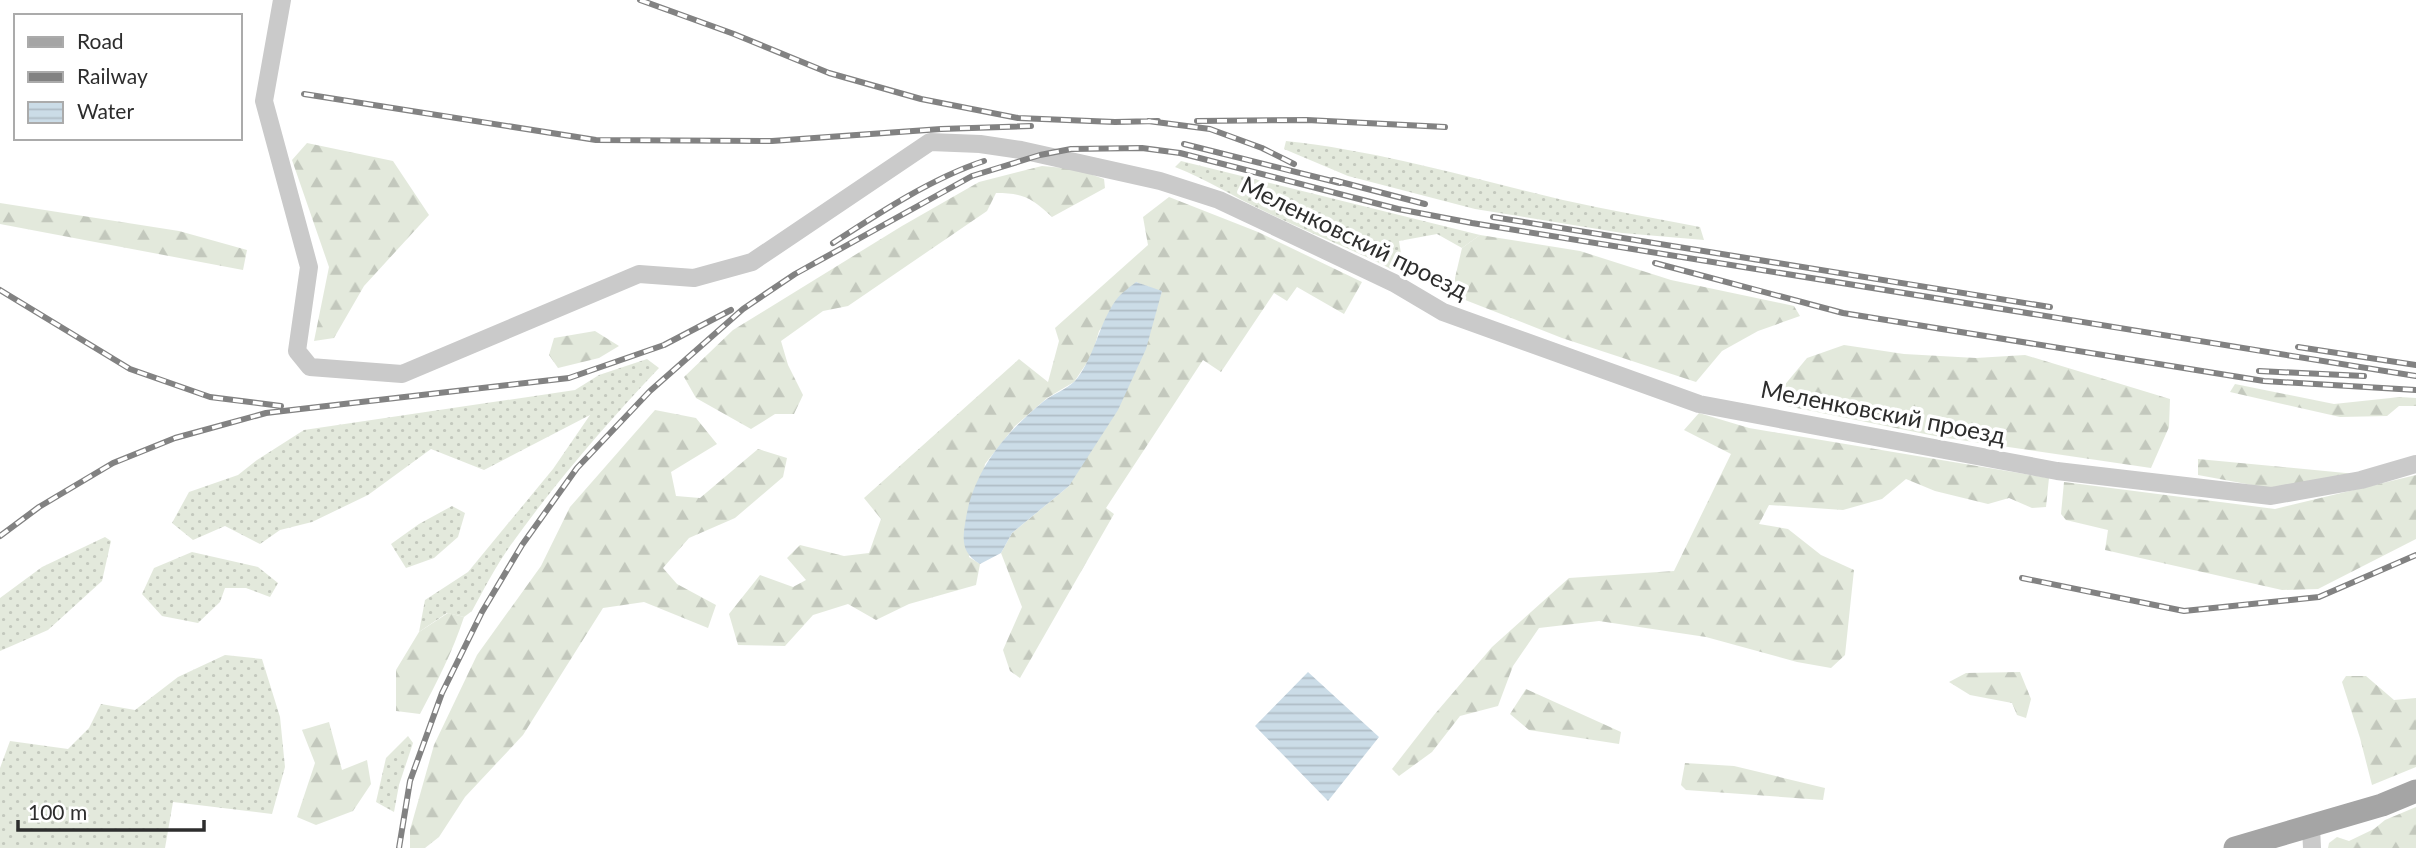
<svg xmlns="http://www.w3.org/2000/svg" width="2416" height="848" viewBox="0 0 2416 848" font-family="Lato,sans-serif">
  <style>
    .grass { fill: url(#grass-dots) }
    .forest { fill: url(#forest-firs) }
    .water { fill: url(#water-rules) }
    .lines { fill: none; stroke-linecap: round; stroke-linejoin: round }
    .minor { stroke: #cacaca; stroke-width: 18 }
    .major { stroke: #a5a5a5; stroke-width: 23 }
    .rail-casing { stroke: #828282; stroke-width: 6 }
    .rail { stroke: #fff; stroke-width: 3.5; stroke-dasharray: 10; stroke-linecap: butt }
    .labels { text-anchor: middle; stroke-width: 7; stroke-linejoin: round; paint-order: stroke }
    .street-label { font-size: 24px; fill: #2d2d2d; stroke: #fff }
  </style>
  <defs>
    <pattern id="grass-dots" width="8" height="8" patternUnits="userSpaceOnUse" patternTransform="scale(1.75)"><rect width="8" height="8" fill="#e3e9dc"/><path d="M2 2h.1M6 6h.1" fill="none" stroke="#c3c8bd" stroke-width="1.8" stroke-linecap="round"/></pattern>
    <pattern id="forest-firs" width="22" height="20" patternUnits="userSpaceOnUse" patternTransform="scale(1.75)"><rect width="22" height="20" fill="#e3e9dc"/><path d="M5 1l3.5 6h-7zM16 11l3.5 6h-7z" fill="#c3c8bd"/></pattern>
    <pattern id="water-rules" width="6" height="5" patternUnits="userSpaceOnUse" patternTransform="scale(1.75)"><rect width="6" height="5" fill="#cbdce7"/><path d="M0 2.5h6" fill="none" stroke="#afbdc6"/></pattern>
  </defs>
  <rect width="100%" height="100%" fill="#fff"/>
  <path class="grass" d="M1286,141C1380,151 1471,178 1563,200C1608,210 1655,218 1700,227L1704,240L1622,233L1475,209L1348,176L1284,149Z
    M1181,161L1480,235L1462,248L1437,234L1399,241L1402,260L1393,270C1351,248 1306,232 1264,211C1234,197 1206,179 1175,167Z
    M647,359L659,368C606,424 555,483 510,546C496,566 484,589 472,611L464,617L447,613L419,632L425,600L468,572L553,469L590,415L484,470L431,449L368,495L312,522L280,530L260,544L225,526L193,540L172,523L189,492L238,475L257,460L304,430L575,390L599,375Z
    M452,506L465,513L458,537L434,558L406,568L391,544L419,524Z
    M105,537L111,541L102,581L48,630L0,651V598L42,567Z
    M192,552L258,567L278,583L270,597L246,588H225L220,602L198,623L162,616L142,594L154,568Z
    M225,655L262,659L280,717L285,767L272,814L173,802L165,848H0V768L10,741L68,749L89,728L101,704L135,710L178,677Z
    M408,736L413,743L399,785L394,812L376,802L386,758Z"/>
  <path class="forest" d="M307,143L393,161L429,215L364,286L334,338L314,341L329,267L292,160Z
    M1042,166L1076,169L1104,179L1105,188L1052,217C1032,198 1024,193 996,193L987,211L848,306L823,311L781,341L788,365L803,395L794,414H775L751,429L696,398L684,377L733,330L902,226L979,182Z
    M1169,197L1258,232L1362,282L1344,314L1297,287L1287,301L1274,293L1221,372L1203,360L1106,508L1114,514L1020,678L1010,671L1003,650L1022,607L1001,553L1012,533L1069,486L1162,292L1136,282L1099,331L1092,355L1074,382L1047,398L1015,426L985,464L969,557L980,564L976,585L909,604L876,620L848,604L813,615L785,646L738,645L729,614L760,575L793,587L806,580L787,558L800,545L844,556L869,553L881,519L864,498L1019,359L1048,382L1059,341L1055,328L1148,245L1143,217Z
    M0,203L179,231L247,250L243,270L0,224Z
    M1480,235L1580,251L1671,280L1794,306L1800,316L1758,331L1722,351L1696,382L1562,338L1455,296V278L1462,248Z
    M595,331L619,346L599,358L558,368L549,355L554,338Z
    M1844,345L1904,354L1976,358L2025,355L2170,399L2169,427L2151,468L1940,437L1787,406L1783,387L1807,358Z
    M2235,384L2334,404L2400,397L2416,398V406H2399L2387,416L2340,417L2230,392Z
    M655,410L696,418L717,444L671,472L676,496L700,498L758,449L787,458L783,477L735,518L689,538L663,568L677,584L716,605L708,628L644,602L603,608L523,735L465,797L439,837L425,848H410V830L434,745L477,655L541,566L570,507Z
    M1699,413L1749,428L2049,478L2046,507L2032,508L2009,498L1988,504L1935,491L1906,479L1882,499L1843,510L1769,505L1759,524L1788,529L1821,555L1854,570L1845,655L1831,668L1797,662L1706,637L1599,621L1539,628L1513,666L1498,706L1460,716L1432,752L1399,776L1392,769L1434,715L1492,647L1569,578L1674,571L1731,454L1684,430Z
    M2198,459L2356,474L2268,488L2198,475Z
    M2416,475V539L2318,589L2282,590L2105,550L2108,530L2066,520L2061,514L2064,482L2275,509Z
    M448,613L464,617C453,651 437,682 420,714L396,711V670L419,632Z
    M2020,672L2031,699L2026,718L2017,715L2012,703L1970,695L1949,682L1966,673Z
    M2346,676H2366L2394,700L2416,698V767L2372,785L2360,738L2342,682Z
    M1526,689L1621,732L1619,744L1529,730L1510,714Z
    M329,722L342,770L367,760L371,784L353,811L316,825L297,817L315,763L302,730Z
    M1685,763L1734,766L1825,788L1823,800L1686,790L1681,785Z
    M2416,807V848H2328L2329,843L2337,837L2349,841L2374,829L2385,820Z"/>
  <path class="water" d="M1136,282L1162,291L1146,349L1118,410L1069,486L1012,533L1001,553L980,564C963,554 962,542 965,524C972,472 1004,434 1044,401C1053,394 1067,389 1075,381C1095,357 1098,325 1116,300C1121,293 1129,288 1136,282Z
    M1308,672L1379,737L1328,801L1255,726Z"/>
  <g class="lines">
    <path class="minor" d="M282,0L264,101L309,267L297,351L310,367L402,374L639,274L694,278L752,262L930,142L980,144L1021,150L1160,181L1219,200L1394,283L1443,312L1699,404L2057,471L2271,496L2361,480L2416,464
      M2311,827L2312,848"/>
    <path class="major" d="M2235,848L2382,805L2416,791"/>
    <defs>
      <path id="rail" d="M640,0L734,34L829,73L921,99L1018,118L1115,122L1158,121
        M304,94L596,140L772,141L941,129L1031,126
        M1148,121L1210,129L1262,148L1294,164
        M1197,121L1307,120L1445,127
        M1184,144L1340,183
        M1333,180L1425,204
        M1493,217L2050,307
        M833,243C879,213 932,178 984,161
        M1655,263L1843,313L2264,381L2416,390
        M0,290L130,369L210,397L281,406
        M2298,347L2416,365
        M2259,371L2364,376
        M0,536L39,507L113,463L175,438L266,413L569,378L664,345L731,310
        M2022,578L2184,611L2319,597L2416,555
        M399,848L410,781L442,693L482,612L522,545L577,468L650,391L743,309L795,274L972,176L1040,155L1071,149L1142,148L1180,153L1398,209L1472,223L2416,376"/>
    </defs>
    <use href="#rail" class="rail-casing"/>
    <use href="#rail" class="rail"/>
  </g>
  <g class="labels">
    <g class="street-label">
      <text transform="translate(1354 238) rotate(26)" y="8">Меленковский проезд</text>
      <text transform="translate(1883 413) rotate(11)" y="8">Меленковский проезд</text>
    </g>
  </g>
  <rect x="14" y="14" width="228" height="126" fill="#ffffff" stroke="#ababab" stroke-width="2"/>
  <rect x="28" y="37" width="35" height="10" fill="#a5a5a5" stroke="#ababab" stroke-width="2"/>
  <text x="77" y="49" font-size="21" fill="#2d2d2d">Road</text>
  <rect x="28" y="72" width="35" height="10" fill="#828282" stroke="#ababab" stroke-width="2"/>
  <text x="77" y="84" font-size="21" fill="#2d2d2d">Railway</text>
  <rect x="28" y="102" width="35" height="21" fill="url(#water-rules)" stroke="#ababab" stroke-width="2"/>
  <text x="77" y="119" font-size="21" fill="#2d2d2d">Water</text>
  <path d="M18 820v10h186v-10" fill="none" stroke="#2d2d2d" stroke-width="3.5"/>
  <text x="28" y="820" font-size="21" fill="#2d2d2d" stroke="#ffffff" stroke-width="5" paint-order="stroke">100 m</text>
</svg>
